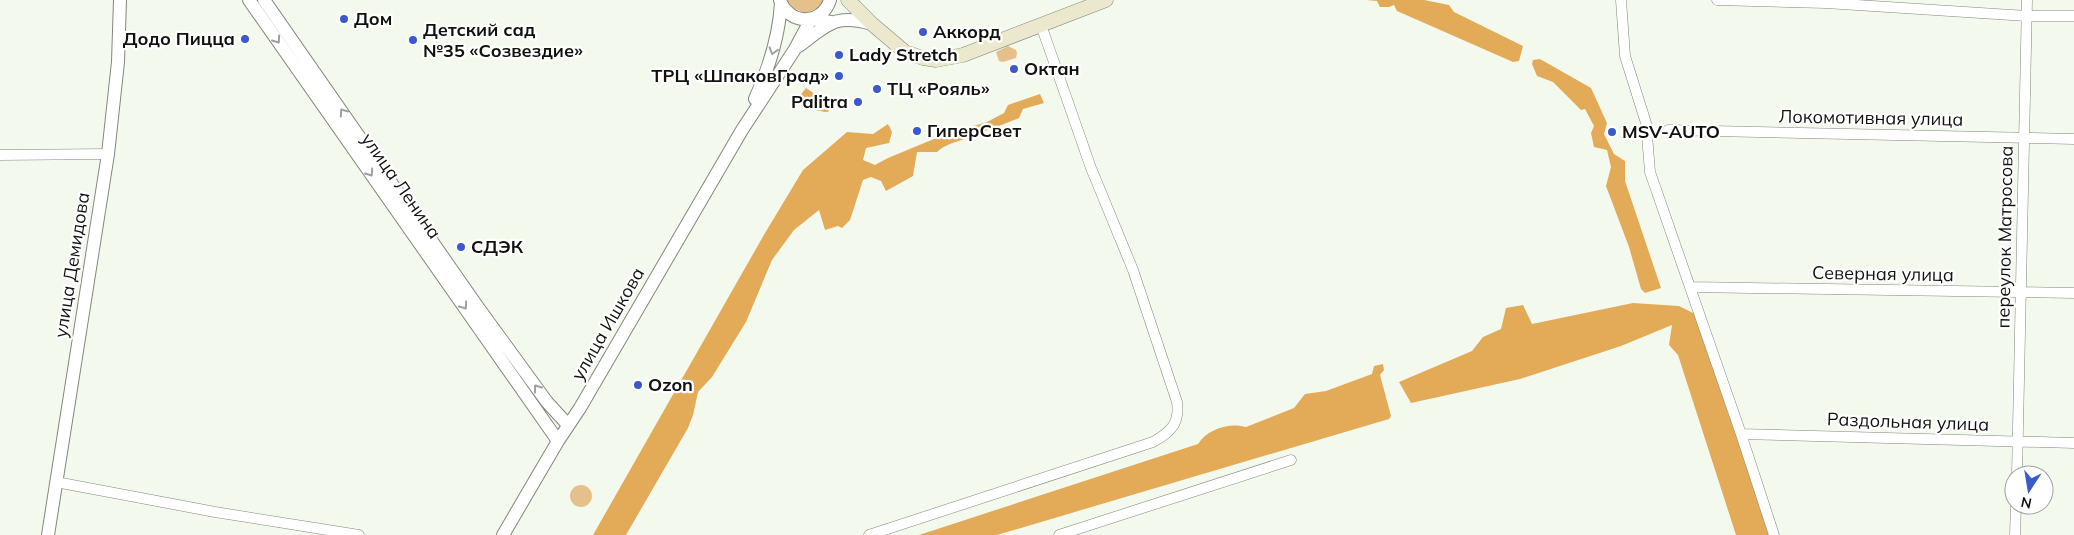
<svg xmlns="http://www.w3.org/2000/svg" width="2074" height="535" viewBox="0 0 2074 535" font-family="Mulish,sans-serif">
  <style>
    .green { fill: #e6c08a }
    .forest { fill: #e3ab57 }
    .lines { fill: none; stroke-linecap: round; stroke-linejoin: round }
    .minor-casing { stroke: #82877d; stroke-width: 11 }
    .tertiary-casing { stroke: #82877d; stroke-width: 14 }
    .secondary-casing { stroke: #82877d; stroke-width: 15 }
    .minor { stroke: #fff; stroke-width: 10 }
    .tertiary { stroke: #fff; stroke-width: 12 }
    .secondary { stroke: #ebe8ce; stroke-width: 14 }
    .oneway { stroke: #9fa09f }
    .poi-dot { fill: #3a59ca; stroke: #fff; stroke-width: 2 }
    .labels { text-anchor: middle; stroke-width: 4.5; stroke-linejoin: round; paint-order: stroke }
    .poi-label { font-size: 18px; font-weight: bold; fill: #10120f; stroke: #fff; text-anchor: start }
    .street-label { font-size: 18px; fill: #10120f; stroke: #fff }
  </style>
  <rect width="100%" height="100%" fill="#f3f9ed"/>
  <path class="green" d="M787,0H823L818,8L806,13L792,8Z
    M1008,46L1016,50L1017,53L1016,58L1003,62L999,61L996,52Z
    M570 496a11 11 0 1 1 22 0a11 11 0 1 1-22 0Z"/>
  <path class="forest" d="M1366,0H1424L1449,5L1454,12L1523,46L1519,61L1513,62L1397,11L1394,5L1389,7H1380L1377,1Z
    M1540,59L1591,88L1607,123L1604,134L1614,154L1625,161V181L1661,288L1645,293L1641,289L1629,247L1606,186L1611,167L1607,150L1594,147L1591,133L1594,126L1585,109L1581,110L1553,82L1537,76L1532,64L1533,60Z
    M806,88L827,102L830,108L828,112C818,112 804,107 799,97Z
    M1040,94L1044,103L1023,109L1019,118L996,127H991C975,141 952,138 937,152H917L913,176L886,191L881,181L871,177L863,180L850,220L842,228L838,226L825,230L819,210L794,230L772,260L746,322L712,377L698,392L693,415L688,428L626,535H593L765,233L803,170L847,132L873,134L888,124L892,132L889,143L866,148L863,160L875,165L888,158L946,134L987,122L1004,113L1008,105Z
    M1633,303L1679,306L1695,314L1705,332L1769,535H1736L1678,355L1669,345L1672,325L1621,346L1520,379L1411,403L1399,382L1472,351L1483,337L1501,329L1506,308L1523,305L1532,324Z
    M1383,364L1384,370L1380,375L1391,416L1389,419L997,535H919L1198,444C1207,429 1230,422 1246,427L1294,408L1305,394L1326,391L1372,374L1374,366Z"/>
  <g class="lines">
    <defs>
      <path id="minor" d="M1621,0L1625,56L1646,123L1650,172L1741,434L1774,535
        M1717,0L1826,3L2027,16H2074
        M1668,130L2074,139
        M0,155L108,154
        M1691,287L2074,293
        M1741,434L2074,443
        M2017,475L2027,0
        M56,482L215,512L359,535
        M869,535L1153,442C1171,432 1180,423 1177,402L1133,270L1091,168L1041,25
        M1059,535L1291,460
        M2015,535L2016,505"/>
      <path id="tertiary" d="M249,0L558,441
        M264,0L477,306L547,402L568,425
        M780,0C788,25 822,26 830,0
        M799,46C827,25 835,13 872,24
        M755,99C769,68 779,37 781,3
        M48,535L108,154L118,62L120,0
        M503,535L558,441L580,408L742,130L795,49L811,19L831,22"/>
      <path id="secondary" d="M848,0L872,24L905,52L923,58L936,60L963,55L1106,0"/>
    </defs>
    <use href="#minor" class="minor-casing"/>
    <use href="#tertiary" class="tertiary-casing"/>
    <use href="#secondary" class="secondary-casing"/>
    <use href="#minor" class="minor"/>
    <use href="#tertiary" class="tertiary"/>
    <use href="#secondary" class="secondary"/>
  </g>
  <defs><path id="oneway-chevron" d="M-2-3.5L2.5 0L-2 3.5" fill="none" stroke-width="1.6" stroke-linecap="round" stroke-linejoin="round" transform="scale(1.25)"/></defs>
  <g class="oneway">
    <use href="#oneway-chevron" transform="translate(277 40) rotate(55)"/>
    <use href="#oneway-chevron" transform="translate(773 51) rotate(107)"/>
    <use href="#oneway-chevron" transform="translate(343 112) rotate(-125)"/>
    <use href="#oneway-chevron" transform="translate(370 173) rotate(55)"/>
    <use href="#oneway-chevron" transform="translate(464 306) rotate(55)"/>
    <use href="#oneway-chevron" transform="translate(537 388) rotate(-126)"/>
  </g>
  <g class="poi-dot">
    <circle cx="344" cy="19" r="5"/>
    <circle cx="923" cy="32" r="5"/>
    <circle cx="245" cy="39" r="5"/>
    <circle cx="413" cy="40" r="5"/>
    <circle cx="839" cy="55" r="5"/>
    <circle cx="1014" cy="69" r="5"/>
    <circle cx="839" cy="76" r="5"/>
    <circle cx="877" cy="89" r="5"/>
    <circle cx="858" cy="102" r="5"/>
    <circle cx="917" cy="131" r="5"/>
    <circle cx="1612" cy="132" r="5"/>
    <circle cx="461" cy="247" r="5"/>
    <circle cx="638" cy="385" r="5"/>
  </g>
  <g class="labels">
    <g class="poi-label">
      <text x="354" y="25">Дом</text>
      <text x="423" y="36">Детский сад<tspan x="423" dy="21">№35 «Созвездие»</tspan></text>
      <text x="933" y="38">Аккорд</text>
      <text x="235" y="45" text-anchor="end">Додо Пицца</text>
      <text x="849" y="61">Lady Stretch</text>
      <text x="1024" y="75">Октан</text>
      <text x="829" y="82" text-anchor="end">ТРЦ «ШпаковГрад»</text>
      <text x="887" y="95">ТЦ «Рояль»</text>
      <text x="848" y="108" text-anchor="end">Palitra</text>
      <text x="927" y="137">ГиперСвет</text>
      <text x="1622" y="138">MSV-AUTO</text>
      <text x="471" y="253">СДЭК</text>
      <text x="648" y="391">Ozon</text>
    </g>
    <g class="street-label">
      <text transform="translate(1871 118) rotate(1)" y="6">Локомотивная улица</text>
      <text transform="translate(401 186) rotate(55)" y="6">улица Ленина</text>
      <text transform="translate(2005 237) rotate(-89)" y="6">переулок Матросова</text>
      <text transform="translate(72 265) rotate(-81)" y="6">улица Демидова</text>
      <text transform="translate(1883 274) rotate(1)" y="6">Северная улица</text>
      <text transform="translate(608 324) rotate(-60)" y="6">улица Ишкова</text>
      <text transform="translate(1908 422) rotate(2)" y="6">Раздольная улица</text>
    </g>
  </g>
  <g transform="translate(2029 490) rotate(192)"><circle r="24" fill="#ffffff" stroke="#9fa09f"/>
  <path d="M0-4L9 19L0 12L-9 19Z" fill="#3a59ca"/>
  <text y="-8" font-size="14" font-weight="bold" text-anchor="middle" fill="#10120f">N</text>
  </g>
</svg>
